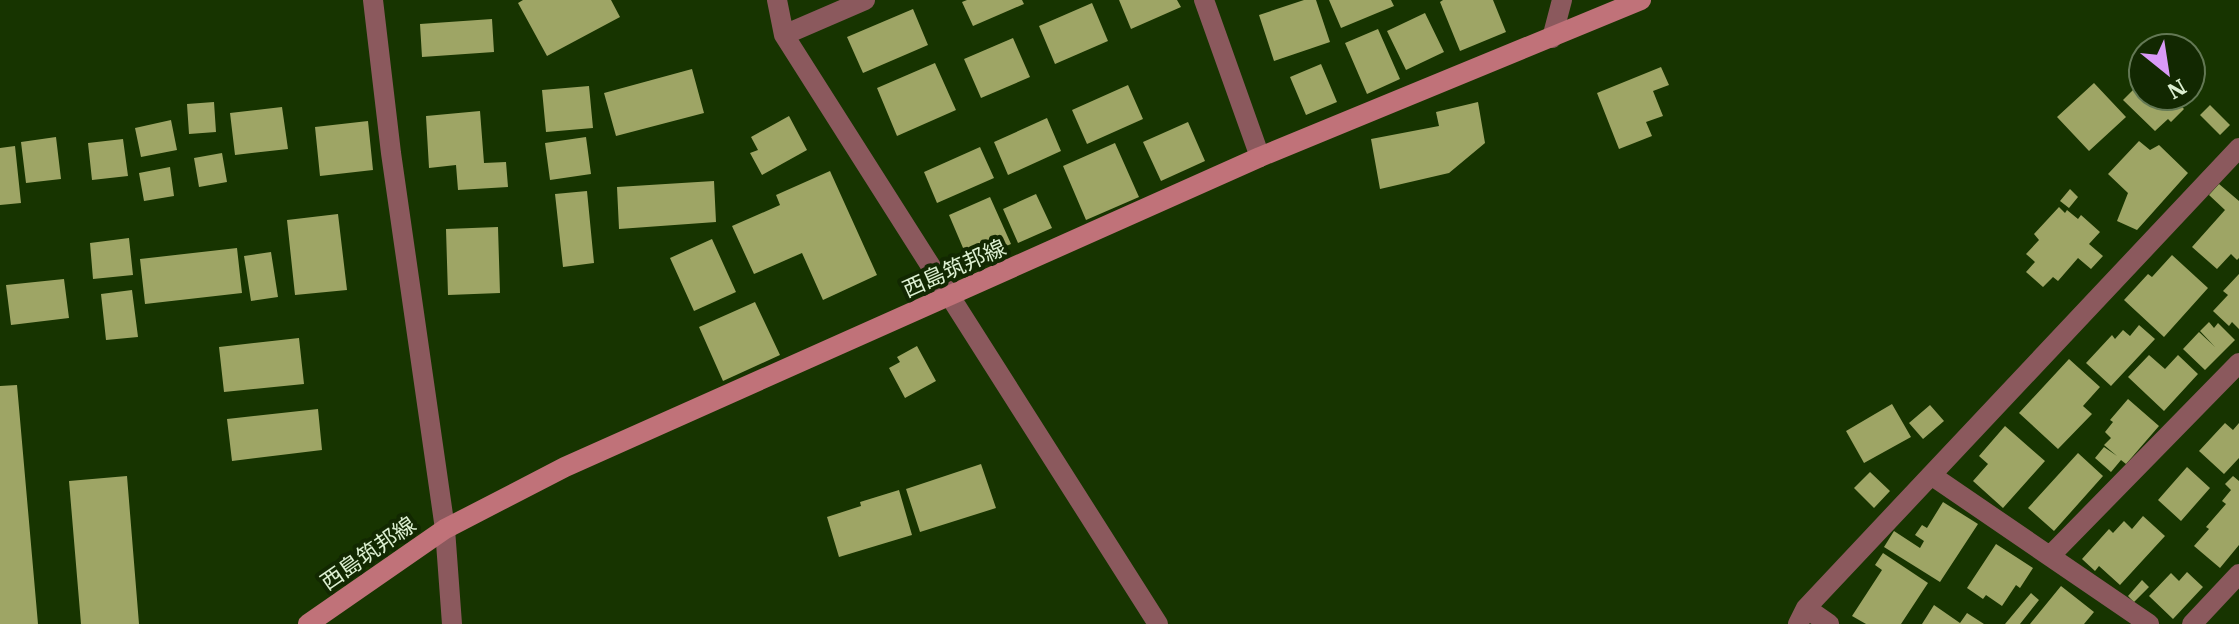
<svg xmlns="http://www.w3.org/2000/svg" width="2239" height="624" viewBox="0 0 2239 624" font-family="'IBM Plex Serif','Noto Sans JP',serif">
  <style>
    .building { fill: #9ea565 }
    .lines { fill: none; stroke-linecap: round; stroke-linejoin: round }
    .minor { stroke: #8b595d; stroke-width: 20 }
    .secondary { stroke: #c07279; stroke-width: 20 }
    .labels { text-anchor: middle; stroke-width: 8; stroke-linejoin: round; paint-order: stroke }
    .street-label { font-size: 22px; fill: #dcefd1; stroke: #122801 }
  </style>
  <rect width="100%" height="100%" fill="#173400"/>
  <path class="building" d="M523,0H611L620,17L547,56L518,3Z
    M967,0H1022L1024,4L973,26L962,2Z
    M1119,0H1177L1181,7L1131,29Z
    M1304,0H1316L1330,42L1274,61L1259,15Z
    M1329,0H1391L1394,6L1341,28Z
    M1443,0H1493L1506,32L1460,51L1440,2Z
    M1092,3L1108,41L1055,64L1039,26Z
    M913,9L928,45L863,73L847,37Z
    M1425,13L1444,52L1406,70L1387,31Z
    M492,19L494,52L422,57L420,24Z
    M1378,29L1400,79L1367,94L1345,43Z
    M1013,38L1030,77L981,98L964,59Z
    M935,63L956,110L897,136L877,88Z
    M1321,64L1337,102L1306,115L1290,77Z
    M1661,67L1669,85L1653,91L1663,116L1646,122L1652,136L1619,149L1597,93Z
    M692,69L704,113L616,136L604,93Z
    M2143,80V96H2189L2180,105L2184,109L2171,122L2168,119L2155,131L2123,100Z
    M2094,83L2126,117L2089,151L2057,117Z
    M1128,85L1143,119L1087,144L1072,110Z
    M589,86L593,128L546,132L542,90Z
    M214,102L216,132L189,134L187,104Z
    M1478,102L1485,143L1449,173L1380,189L1371,139L1439,126L1436,112Z
    M2210,105L2230,125L2220,135L2200,115Z
    M282,107L288,149L235,155L230,113Z
    M480,111L484,163L506,162L508,187L458,190L456,165L429,168L426,116Z
    M789,116L807,150L762,175L750,153L758,150L751,137Z
    M1047,118L1061,151L1008,175L994,142Z
    M171,120L177,150L141,157L135,128Z
    M368,121L373,170L320,176L315,127Z
    M1188,122L1205,161L1161,181L1143,142Z
    M56,137L61,179L26,183L21,142Z
    M586,137L591,174L550,180L545,143Z
    M123,139L128,176L92,180L88,143Z
    M2139,141L2150,150L2159,145L2188,173L2137,230L2117,221L2128,193L2108,174Z
    M1115,143L1139,197L1086,220L1063,166Z
    M15,146L21,203L0,205V148Z
    M980,147L994,178L937,203L924,172Z
    M222,153L227,182L199,187L194,158Z
    M170,167L174,196L144,201L139,173Z
    M830,171L877,275L823,300L802,253L754,274L732,226L780,205L776,195Z
    M714,181L716,222L619,229L617,187Z
    M2219,184L2239,201V258L2237,260L2231,254L2217,269L2192,247L2225,210L2209,195Z
    M2070,189L2078,197L2069,208L2060,201Z
    M587,191L594,263L563,267L555,194Z
    M1036,194L1052,228L1018,243L1003,209Z
    M990,197L1011,244L969,262L949,215Z
    M2059,207L2065,213L2067,210L2078,219L2081,215L2100,232L2089,244L2103,256L2091,269L2078,258L2058,281L2053,277L2043,287L2026,272L2035,262L2026,254L2039,240L2034,234Z
    M338,214L347,290L295,295L287,220Z
    M498,227L500,293L448,295L446,229Z
    M129,238L133,275L93,279L90,243Z
    M712,239L736,292L694,311L670,258Z
    M237,248L242,293L145,304L140,259Z
    M271,252L278,297L251,301L244,256Z
    M2172,255L2208,288L2164,337L2124,300L2148,274L2152,277Z
    M2239,274V329L2232,322L2229,326L2213,311L2228,295L2223,291Z
    M64,279L69,318L11,325L6,285Z
    M132,290L138,337L106,340L101,294Z
    M755,302L780,355L723,381L699,327Z
    M2209,322L2214,328L2218,323L2235,340L2205,370L2183,349L2199,332L2215,347L2200,331Z
    M2139,325L2155,339L2111,386L2086,363L2112,335L2115,339L2123,330L2130,336Z
    M299,338L304,384L224,392L219,347Z
    M917,346L936,381L905,398L889,368L900,362L897,357Z
    M2149,355L2165,369L2178,355L2198,374L2164,411L2128,377Z
    M2069,359L2100,387L2083,406L2092,414L2058,449L2019,413Z
    M17,385L38,624H0V386Z
    M2128,399L2159,426L2126,464L2121,460L2111,472L2095,458L2104,447L2117,456L2104,445L2111,438L2105,432L2113,422L2110,420Z
    M1892,404L1911,437L1864,463L1846,431Z
    M1930,405L1944,421L1923,439L1909,423Z
    M318,409L322,450L232,461L227,419Z
    M2225,423L2233,430L2239,423V458L2224,474L2199,451Z
    M2005,426L2045,461L2003,508L1973,481L1988,464L1979,456Z
    M2078,453L2103,476L2054,531L2028,508Z
    M981,464L996,508L920,532L906,489Z
    M2187,467L2210,488L2181,521L2158,500Z
    M1870,472L1890,491L1874,508L1854,488Z
    M127,476L139,624H81L69,481Z
    M2233,476L2239,481V545L2220,568L2194,546L2209,529L2206,527L2226,504L2222,501L2231,490L2225,484Z
    M899,490L912,535L839,557L827,517L861,506L860,502Z
    M1943,502L1978,524L1940,582L1884,547L1894,531L1920,548L1924,541L1915,535L1922,525L1927,528Z
    M2143,516L2165,536L2120,585L2099,566L2095,571L2082,559L2109,529L2113,533L2124,521L2132,529Z
    M1996,544L2033,568L2020,588L2016,585L2002,606L1986,595L1983,599L1967,588Z
    M1883,553L1928,583L1901,624H1866L1852,616L1882,570L1875,565Z
    M2187,572L2203,587L2173,619L2149,596L2171,573L2179,581Z
    M2142,580L2149,587L2134,602L2128,596Z
    M2061,586L2094,612L2084,624H2030Z
    M2031,593L2039,600L2020,624H2005Z
    M1934,605L1960,623L1967,613L1984,624H1922Z"/>
  <g class="lines">
    <path class="minor" d="M373,0L391,153L445,529L452,624
      M777,0L784,35L1158,624
      M1204,0L1260,157
      M784,35L865,0
      M1552,38L1562,0
      M1931,475L2149,624
      M2050,556L2239,363
      M1806,608L1829,624
      M1798,624L1806,608L2239,148
      M2192,624L2239,574"/>
    <path class="secondary" d="M308,624L445,529L565,467L1260,157L1641,0"/>
  </g>
  <g class="labels">
    <g class="street-label">
      <text transform="translate(954 268) rotate(-24)" y="8">西島筑邦線</text>
      <text transform="translate(368 553) rotate(-35)" y="8">西島筑邦線</text>
    </g>
  </g>
  <g transform="translate(2167 72) rotate(150)"><circle r="38" fill="#122801" stroke="#637854" stroke-width="2"/>
  <path d="M0-6L14 30L0 20L-14 30Z" fill="#d99af7"/>
  <text y="-12" font-size="22" font-weight="bold" text-anchor="middle" fill="#dcefd1">N</text>
  </g>
</svg>
